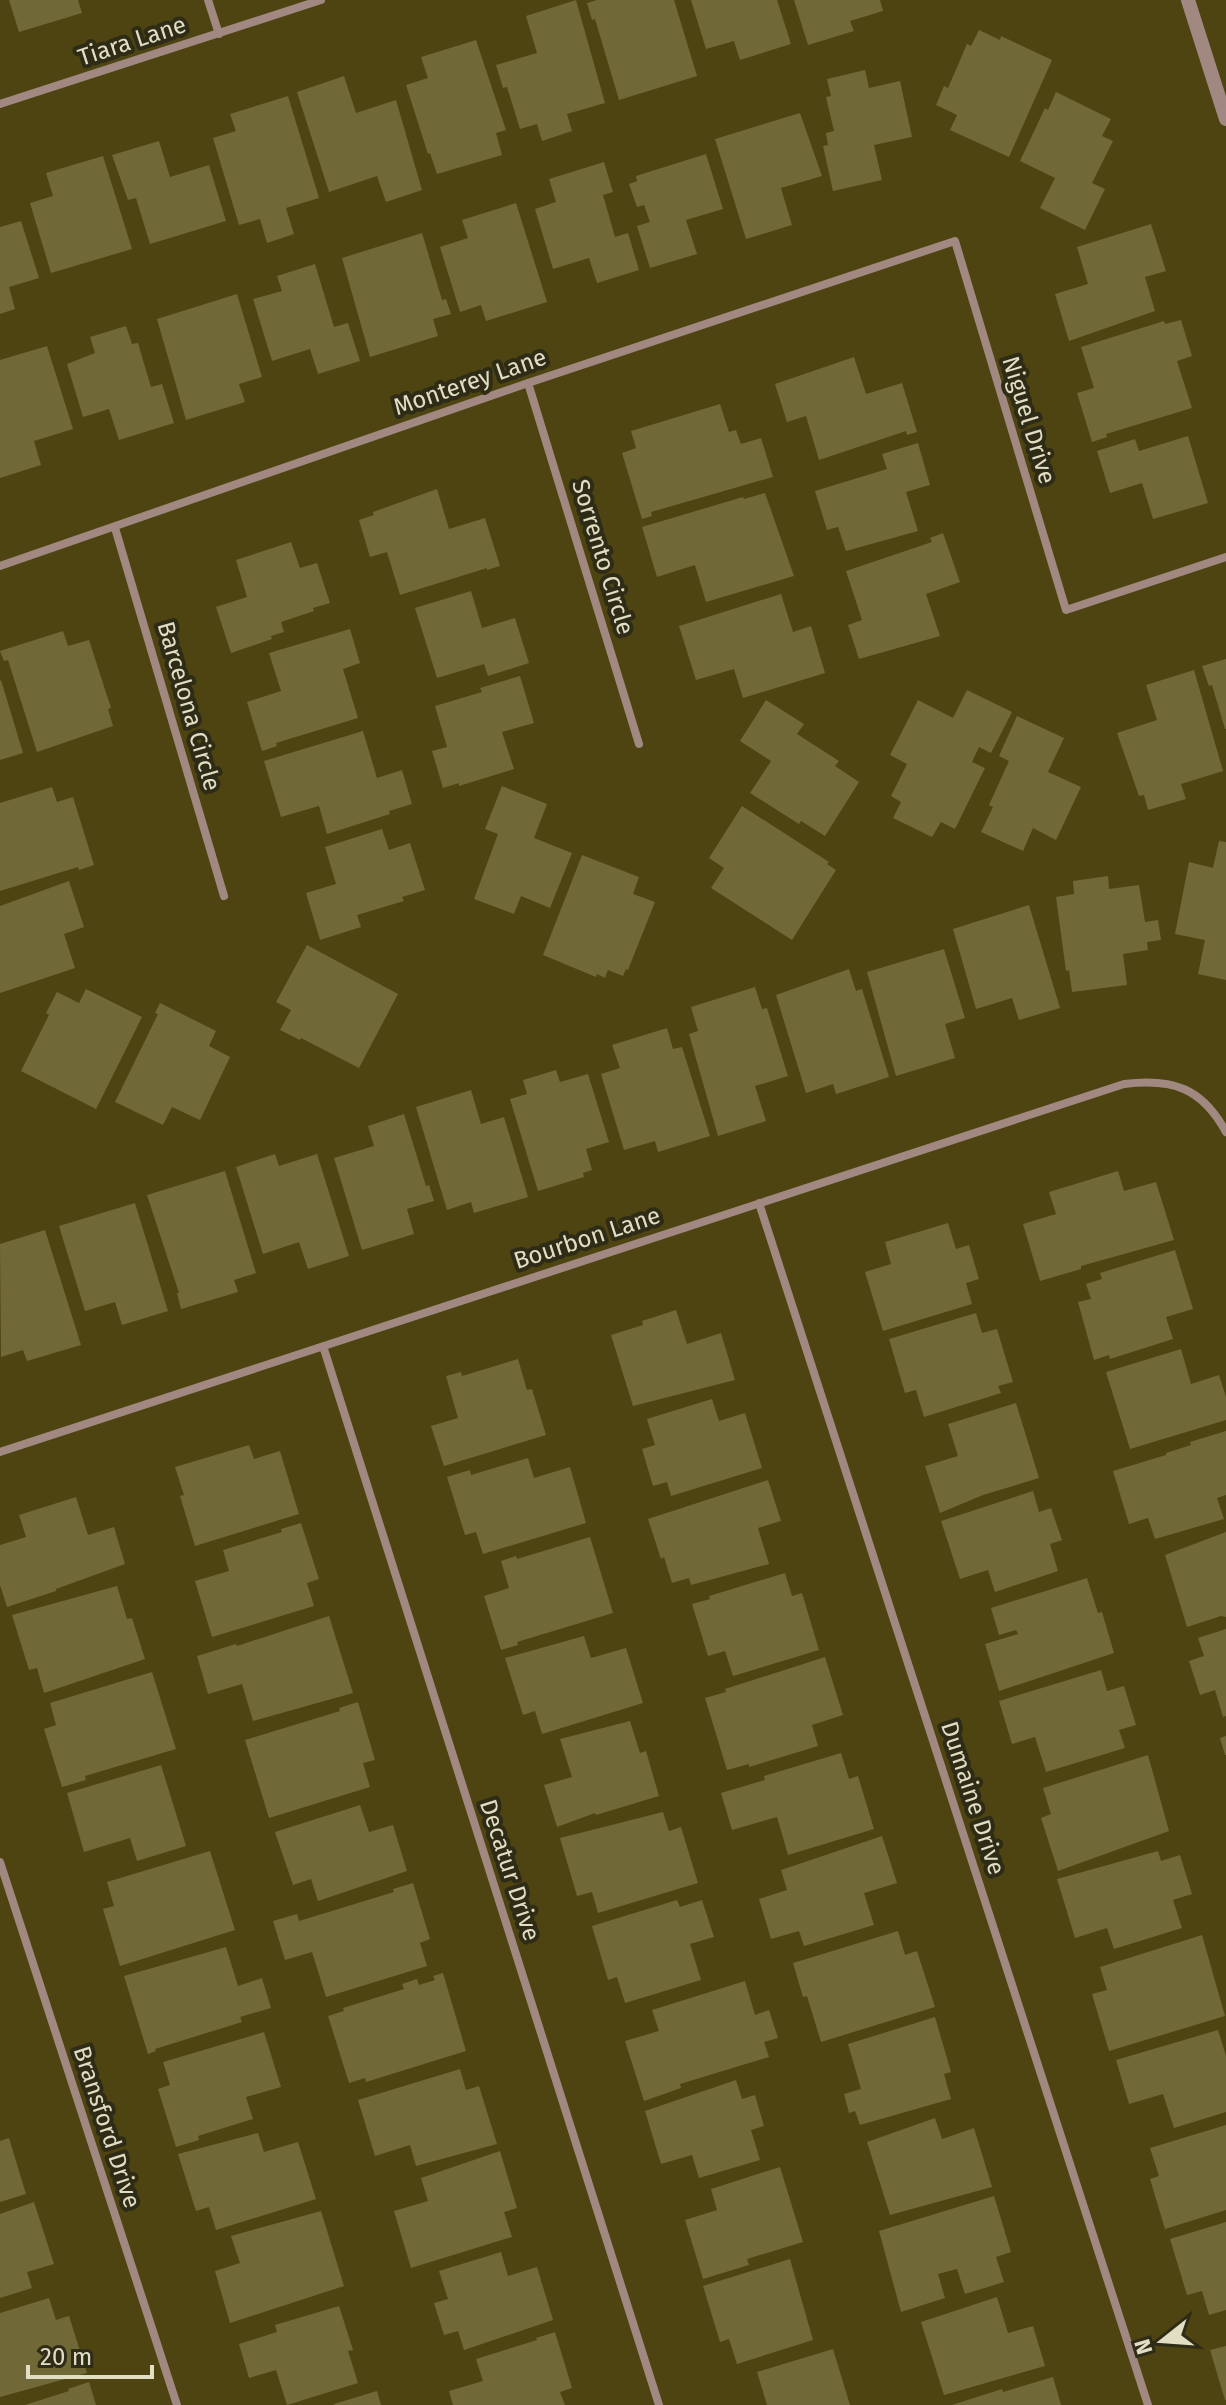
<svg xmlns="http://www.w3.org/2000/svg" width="1226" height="2405" viewBox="0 0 1226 2405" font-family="'Fira Sans',sans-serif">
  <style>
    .building { fill: #716837 }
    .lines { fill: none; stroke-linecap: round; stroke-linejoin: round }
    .minor { stroke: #a18981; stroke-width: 8 }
    .tertiary { stroke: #a18981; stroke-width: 14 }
    .labels { text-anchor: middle; stroke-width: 8; stroke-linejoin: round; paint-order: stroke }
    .street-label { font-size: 24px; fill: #e2dec4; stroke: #2e2b16 }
  </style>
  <rect width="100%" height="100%" fill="#4d4411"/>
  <path class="building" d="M9,0H78L82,13L19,32Z
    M576,0L605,103L567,114L572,131L542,141L537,124L520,129L507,87L503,88L496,65L537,53L526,16Z
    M597,0H674L697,76L619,100L595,19L592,20L587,3Z
    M691,0H777L791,44L740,60L734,41L706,49Z
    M794,0H880L883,11L850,21L854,31L808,45Z
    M979,30L1000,40L1001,36L1052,60L1009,157L950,130L957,115L936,105L944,86L948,88L967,44L971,46Z
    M476,40L506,130L496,133L502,155L437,174L430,153L428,154L406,85L428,78L421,57Z
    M865,70L869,88L900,81L912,137L874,145L882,180L833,191L823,146L828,145L826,133L834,131L826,97L831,96L827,79Z
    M344,76L356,113L396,100L422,190L386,202L377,176L329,192L297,92Z
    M1056,92L1111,119L1102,136L1113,141L1092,183L1105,189L1085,230L1040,208L1055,178L1020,161L1045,108L1048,110Z
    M288,96L319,198L286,208L294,234L267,243L260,219L239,225L213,138L236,131L230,114Z
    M800,113L822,176L781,188L792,225L746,239L715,139Z
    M159,141L170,177L209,165L226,221L150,244L136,198L128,200L112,155Z
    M706,154L723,209L686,220L697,254L650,268L637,226L650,222L644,205L637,207L629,184L637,181L636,176Z
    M103,156L132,249L51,273L30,203L53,196L46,173Z
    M604,162L613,192L603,195L615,237L628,233L639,270L597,283L589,258L553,269L535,209L556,202L549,179Z
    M516,203L547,302L486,321L481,305L460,312L440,247L468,238L462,220Z
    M21,221L39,278L9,287L15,309L0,314V227Z
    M1151,224L1166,271L1145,277L1155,311L1069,341L1055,294L1088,284L1077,247Z
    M422,233L442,300L446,299L451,314L433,319L438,336L370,357L342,258Z
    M315,264L334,327L348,323L360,361L318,374L310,349L272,361L253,299L282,291L277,276Z
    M237,294L262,377L239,384L245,402L186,420L157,319Z
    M1181,320L1192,356L1177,361L1192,408L1106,434L1107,437L1092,442L1077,393L1094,388L1081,347L1164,321L1165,324Z
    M126,326L132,344L138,343L151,387L162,384L174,423L119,440L109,409L83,417L67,364L95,353L90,337Z
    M47,346L73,429L34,441L41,465L0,478V360Z
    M854,357L866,394L902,383L917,432L907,435L906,431L819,460L806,416L787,422L775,384Z
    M720,404L729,432L736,430L741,444L761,438L773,477L651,512L652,516L642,519L622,453L636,448L631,431Z
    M1188,436L1208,503L1153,519L1142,483L1110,493L1097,451L1135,439L1139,451Z
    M918,443L930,485L906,492L918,531L846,551L838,527L827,530L815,491L887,469L882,454Z
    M437,489L449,529L485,518L500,566L487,570V568L400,595L387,552L370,557L359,520L374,515L373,512Z
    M765,493L794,576L706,602L695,565L657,577L642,527L743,497L744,499Z
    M943,533L960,582L926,594L940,636L859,659L848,625L862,620L846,571L932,542L930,538Z
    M291,542L300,568L317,563L330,603L313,608L314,611L281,622L284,632L271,636L272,639L231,653L216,607L247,597L236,560Z
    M471,591L482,628L515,618L529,663L488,676L484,664L437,678L415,608Z
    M781,594L793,632L811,626L825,673L743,698L734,669L696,680L679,626Z
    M350,629L360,663L343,669L358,718L276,743L277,746L262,751L247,702L281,691L269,653Z
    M63,631L68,646L89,640L111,708L108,709L113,726L37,752L8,660L4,661L0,651Z
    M1226,659V729H1225L1212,685L1209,686L1202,666Z
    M1194,670L1223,771L1181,784L1186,799L1148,810L1144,795L1139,796L1117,733L1157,720L1146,685Z
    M520,676L534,723L502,732L514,769L459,786V783L443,788L432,751L447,747L435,706L482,692L480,688Z
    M1,680L23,753L0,760V681Z
    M967,690L1012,712L991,753L979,747L972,762L985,768L955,829L941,822L932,837L893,818L901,802L891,796L907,764L890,755L918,700L953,718Z
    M766,700L804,724L797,734L839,761L835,766L859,782L825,836L801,821L799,824L750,793L771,761L740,741Z
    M1017,716L1064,738L1048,772L1081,787L1056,840L1033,828L1023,851L981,832L993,807L989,805L1009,761L999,756Z
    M363,731L377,778L402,770L412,804L389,811L390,814L327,834L319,806L281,817L264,761Z
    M502,786L547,804L534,838L572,853L550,908L521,896L514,914L474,899L498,834L485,829Z
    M52,787L57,802L73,797L94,865L79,870L78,867L0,891V803Z
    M742,806L829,862L827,864L836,870L792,940L711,888L724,868L709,858Z
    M382,829L389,850L410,843L425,890L402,897L404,901L357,915L361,927L320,940L306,893L336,884L325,847Z
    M1219,841L1226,842V980L1198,974L1205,940L1175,934L1189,862L1213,868Z
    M582,855L639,877L633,894L655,902L628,970L626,969L623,976L608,970L605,978L597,974L596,977L543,955Z
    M1108,876L1109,889L1139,885L1145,922L1158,920L1161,940L1147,942L1148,950L1123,954L1127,985L1072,992L1069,970L1066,971L1056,897L1074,894L1073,881Z
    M69,881L84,927L64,934L75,968L0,993V906Z
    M1029,905L1060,1008L1019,1020L1012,998L976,1009L953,929Z
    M307,945L398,994L359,1068L301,1038L300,1040L280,1030L291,1010L276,1002Z
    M944,949L965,1018L945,1024L955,1058L896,1076L867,972Z
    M849,969L856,991L862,989L889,1077L836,1094L833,1084L806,1093L776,995Z
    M755,987L762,1009L767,1008L788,1076L755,1086L766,1121L718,1136L689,1034L698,1031L691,1007Z
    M86,989L142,1017L96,1109L21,1071L49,1015L46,1013L57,992L79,1003Z
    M160,1003L216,1031L209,1046L230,1057L200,1120L172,1107L163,1125L115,1102L158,1014L155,1013Z
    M667,1028L673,1049L682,1047L710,1136L658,1152L655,1141L624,1150L601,1074L620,1068L612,1045Z
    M556,1070L560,1082L588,1074L609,1142L586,1149L592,1170L583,1173L584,1177L538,1191L510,1099L527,1094L523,1080Z
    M471,1090L481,1124L504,1117L528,1197L474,1213L471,1202L447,1210L416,1107Z
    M404,1114L426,1186L429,1185L434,1201L407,1209L414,1234L362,1250L334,1158L374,1146L368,1126Z
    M275,1154L279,1166L317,1154L349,1256L308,1269L299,1242L263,1254L236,1167Z
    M225,1171L256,1273L234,1280L238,1292L181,1309L177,1293H179L147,1195Z
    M1118,1171L1124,1191L1156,1182L1174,1240L1081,1266V1269L1040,1281L1023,1224L1056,1214L1049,1192Z
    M135,1203L168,1311L122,1325L115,1302L85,1311L59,1226Z
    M948,1223L956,1249L969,1245L979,1279L966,1283L972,1304L883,1331L865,1272L891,1264L885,1242Z
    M45,1230L81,1345L27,1361L23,1350L1,1357L0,1244Z
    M1175,1250L1193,1309L1166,1317L1173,1339L1110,1359L1109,1355L1094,1360L1078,1302L1091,1299L1086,1284L1102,1279L1100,1273Z
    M676,1310L687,1344L721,1333L735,1380L633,1406L611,1335L643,1325L642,1321Z
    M976,1313L982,1333L997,1329L1013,1382L998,1386L1001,1393L924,1417L916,1390L905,1393L889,1339Z
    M1181,1349L1191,1384L1219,1375L1226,1397V1420L1130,1449L1106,1372Z
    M518,1359L527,1390L532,1389L546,1435L444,1466L431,1426L458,1418L446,1376L461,1372L462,1376Z
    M712,1399L719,1421L745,1413L762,1468L671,1496L667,1482L653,1486L642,1449L655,1445L647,1419Z
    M1016,1403L1039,1478L983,1495L940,1513L925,1466L958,1456L948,1424Z
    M1226,1431V1495L1217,1498L1224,1519L1155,1539L1148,1518L1129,1524L1113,1471L1166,1455V1453L1191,1445L1190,1442Z
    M249,1445L254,1459L280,1451L299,1514L195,1546L180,1496L184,1495L175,1467Z
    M528,1458L534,1478L570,1467L586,1523L483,1554L476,1532L465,1535L447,1477L470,1470L471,1475Z
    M768,1480L781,1521L758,1528L769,1564L691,1585L689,1578L672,1583L664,1557L661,1559L648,1519Z
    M1033,1491L1039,1512L1051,1508L1062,1540L1050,1544L1058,1571L995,1592L988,1570L960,1579L941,1521Z
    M76,1497L88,1535L114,1527L125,1564L56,1589V1591L7,1607L0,1585V1545L26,1537L19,1515Z
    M301,1523L319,1579L307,1583L314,1606L212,1637L195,1581L229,1571L223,1550L282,1532L281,1529Z
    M1226,1532V1617L1221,1616L1187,1627L1165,1555Z
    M590,1537L613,1613L517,1642L518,1645L501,1650L484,1596L509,1588L501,1561L516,1556L517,1559Z
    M785,1573L792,1596L802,1593L819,1650L733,1676L725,1651L708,1656L692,1604L710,1599L709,1596Z
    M1087,1578L1098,1613L1102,1612L1114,1653L999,1691L985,1644L1018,1634L1016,1630L999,1635L991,1608Z
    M117,1586L127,1619L132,1618L145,1659L44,1693L37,1668L29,1670L12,1615Z
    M329,1616L353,1693L253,1721L242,1684L208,1694L197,1656L236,1644L237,1646Z
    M1226,1629V1716L1223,1717L1215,1690L1200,1695L1189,1661L1204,1656L1198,1638Z
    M584,1636L591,1658L626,1648L643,1703L542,1734L535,1711L523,1715L505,1658Z
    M825,1657L843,1715L812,1725L818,1746L749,1767V1764L727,1770L705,1698L726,1692L725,1689Z
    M1101,1670L1107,1691L1124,1686L1136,1725L1119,1730L1125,1748L1046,1772L1035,1737L1012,1744L999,1701Z
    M152,1672L176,1749L85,1776L86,1780L62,1787L44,1729L56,1725L50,1703Z
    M358,1702L375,1760L363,1763L370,1787L269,1818L245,1740L340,1711L339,1708Z
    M630,1721L640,1753L646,1751L659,1796L596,1815L595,1813L557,1827L544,1785L572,1777L560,1739Z
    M1226,1736V1755H1225L1220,1738Z
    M841,1753L849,1779L858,1776L874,1829L788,1855L777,1817L732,1830L721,1793L765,1780L764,1776Z
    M1148,1755L1169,1831L1058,1871L1041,1818L1051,1814L1043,1788Z
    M161,1765L186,1846L137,1861L130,1838L84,1852L67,1793Z
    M360,1805L369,1832L393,1825L407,1871L318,1901L311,1879L293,1885L275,1832Z
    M663,1812L669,1831L681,1827L698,1883L598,1913L592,1892L577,1896L560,1838Z
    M882,1836L897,1883L864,1893L874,1925L804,1946L799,1931L771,1939L759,1899L787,1890L781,1870Z
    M210,1851L235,1930L120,1966L103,1909L114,1906L107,1882Z
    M1158,1851L1161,1861L1180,1855L1192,1894L1173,1900L1182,1928L1114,1949L1107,1928L1075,1938L1057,1879Z
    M413,1883L430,1939L420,1943L427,1966L326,1997L312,1952L285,1960L273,1921L297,1914L299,1921L394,1892L393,1889Z
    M677,1900L680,1907L702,1900L714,1937L690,1944L701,1980L625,2003L617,1977L608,1980L592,1926Z
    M898,1931L905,1955L917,1951L935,2007L821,2042L807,1996L803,1997L793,1963Z
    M1202,1935L1225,2016L1109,2051L1092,1994L1107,1990L1100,1967Z
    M226,1947L238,1986L262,1978L271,2008L240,2017L242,2022L155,2049L156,2051L148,2054L124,1976Z
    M443,1973L466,2051L366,2082L365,2078L349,2083L328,2016L344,2011L343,2008L404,1989L402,1984L417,1979L419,1985L435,1980L433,1976Z
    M745,1981L755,2015L769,2010L778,2038L764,2042L769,2057L680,2084L681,2088L644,2101L625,2041L659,2031L652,2010Z
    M935,2017L951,2072L944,2074L951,2099L860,2125L855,2111L849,2113L844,2094L861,2089L848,2044Z
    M1218,2030L1226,2056V2112L1174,2128L1163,2094L1129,2104L1116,2060Z
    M264,2032L281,2087L246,2097L253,2119L198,2136L199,2140L176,2147L158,2089L170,2085L163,2062Z
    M460,2069L466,2090L479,2086L497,2144L416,2166L410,2145L375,2156L358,2100Z
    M736,2080L742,2099L755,2095L764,2126L751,2130L760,2160L699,2178L692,2155L661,2164L645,2111Z
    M935,2118L942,2139L974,2128L992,2187L890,2215L867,2142Z
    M1226,2125V2210L1165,2229L1150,2179L1159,2176L1150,2148Z
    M258,2133L264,2152L298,2142L316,2199L216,2230L209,2207L196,2211L178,2154Z
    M9,2138L26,2194L0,2202V2141Z
    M500,2151L517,2208L504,2212L512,2237L411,2268L394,2211L428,2201L421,2178Z
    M780,2167L803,2242L747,2259L749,2265L703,2279L685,2220L717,2210L711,2189Z
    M994,2196L1011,2252L996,2257L1004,2282L965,2294L957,2269L938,2274L945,2298L901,2312L879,2231Z
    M34,2202L54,2264L27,2272L32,2288L0,2298V2214Z
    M321,2211L344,2286L230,2323L215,2271L240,2263L231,2236Z
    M1226,2222V2310L1209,2315L1202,2291L1187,2295L1170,2239Z
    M501,2252L508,2276L537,2267L553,2320L464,2350L458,2331L444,2335L434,2303L448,2299L439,2271Z
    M790,2259L813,2340L737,2364L729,2339L720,2342L703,2286Z
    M997,2297L1008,2333L1033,2326L1045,2366L944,2395L921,2322Z
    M49,2298L56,2320L69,2316L87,2373L0,2397V2313Z
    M339,2306L353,2350L348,2351L358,2383L287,2405L276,2370L249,2378L239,2344L277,2332L275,2325Z
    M555,2332L572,2388L560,2392L565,2405H453L449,2391L483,2381L476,2359L537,2340L536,2338Z
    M1226,2346V2400H1225L1210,2350Z
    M833,2349L850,2405H767L757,2372Z
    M1053,2377L1061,2405H952L1002,2389L1003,2392Z
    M89,2382L96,2405H25L69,2391L68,2389Z
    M377,2391L381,2405H334V2404Z"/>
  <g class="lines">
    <path class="minor" d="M208,0L219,34
      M0,104L321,0
      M528,383L639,744
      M115,528L224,896
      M0,566L528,383L955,241L1066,610L1226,557
      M759,1203L1148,2405
      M323,1346L659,2405
      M0,1452L1124,1084C1173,1078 1202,1088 1226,1132
      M0,1862L177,2405"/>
    <path class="tertiary" d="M1188,0L1226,119"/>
  </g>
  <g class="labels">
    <g class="street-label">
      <text transform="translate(132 41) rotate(-18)" y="8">Tiara Lane</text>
      <text transform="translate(470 382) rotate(-19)" y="8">Monterey Lane</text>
      <text transform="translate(1029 420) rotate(73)" y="8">Niguel Drive</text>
      <text transform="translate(603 557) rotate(73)" y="8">Sorrento Circle</text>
      <text transform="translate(189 706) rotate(74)" y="8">Barcelona Circle</text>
      <text transform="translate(587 1238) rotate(-18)" y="8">Bourbon Lane</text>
      <text transform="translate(973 1798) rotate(72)" y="8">Dumaine Drive</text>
      <text transform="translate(510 1870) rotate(72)" y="8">Decatur Drive</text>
      <text transform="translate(107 2127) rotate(72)" y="8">Bransford Drive</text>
    </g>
  </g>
  <g transform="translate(1162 2341) rotate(253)" stroke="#2e2b16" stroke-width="6" paint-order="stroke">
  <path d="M0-6L14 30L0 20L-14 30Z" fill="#e2dec4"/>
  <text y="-12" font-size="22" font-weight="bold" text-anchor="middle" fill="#e2dec4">N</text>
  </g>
  <path d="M28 2365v12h124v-12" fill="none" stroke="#e2dec4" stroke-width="4"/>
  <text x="40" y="2365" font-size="24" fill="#e2dec4" stroke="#2e2b16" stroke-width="6" paint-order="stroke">20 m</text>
</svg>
